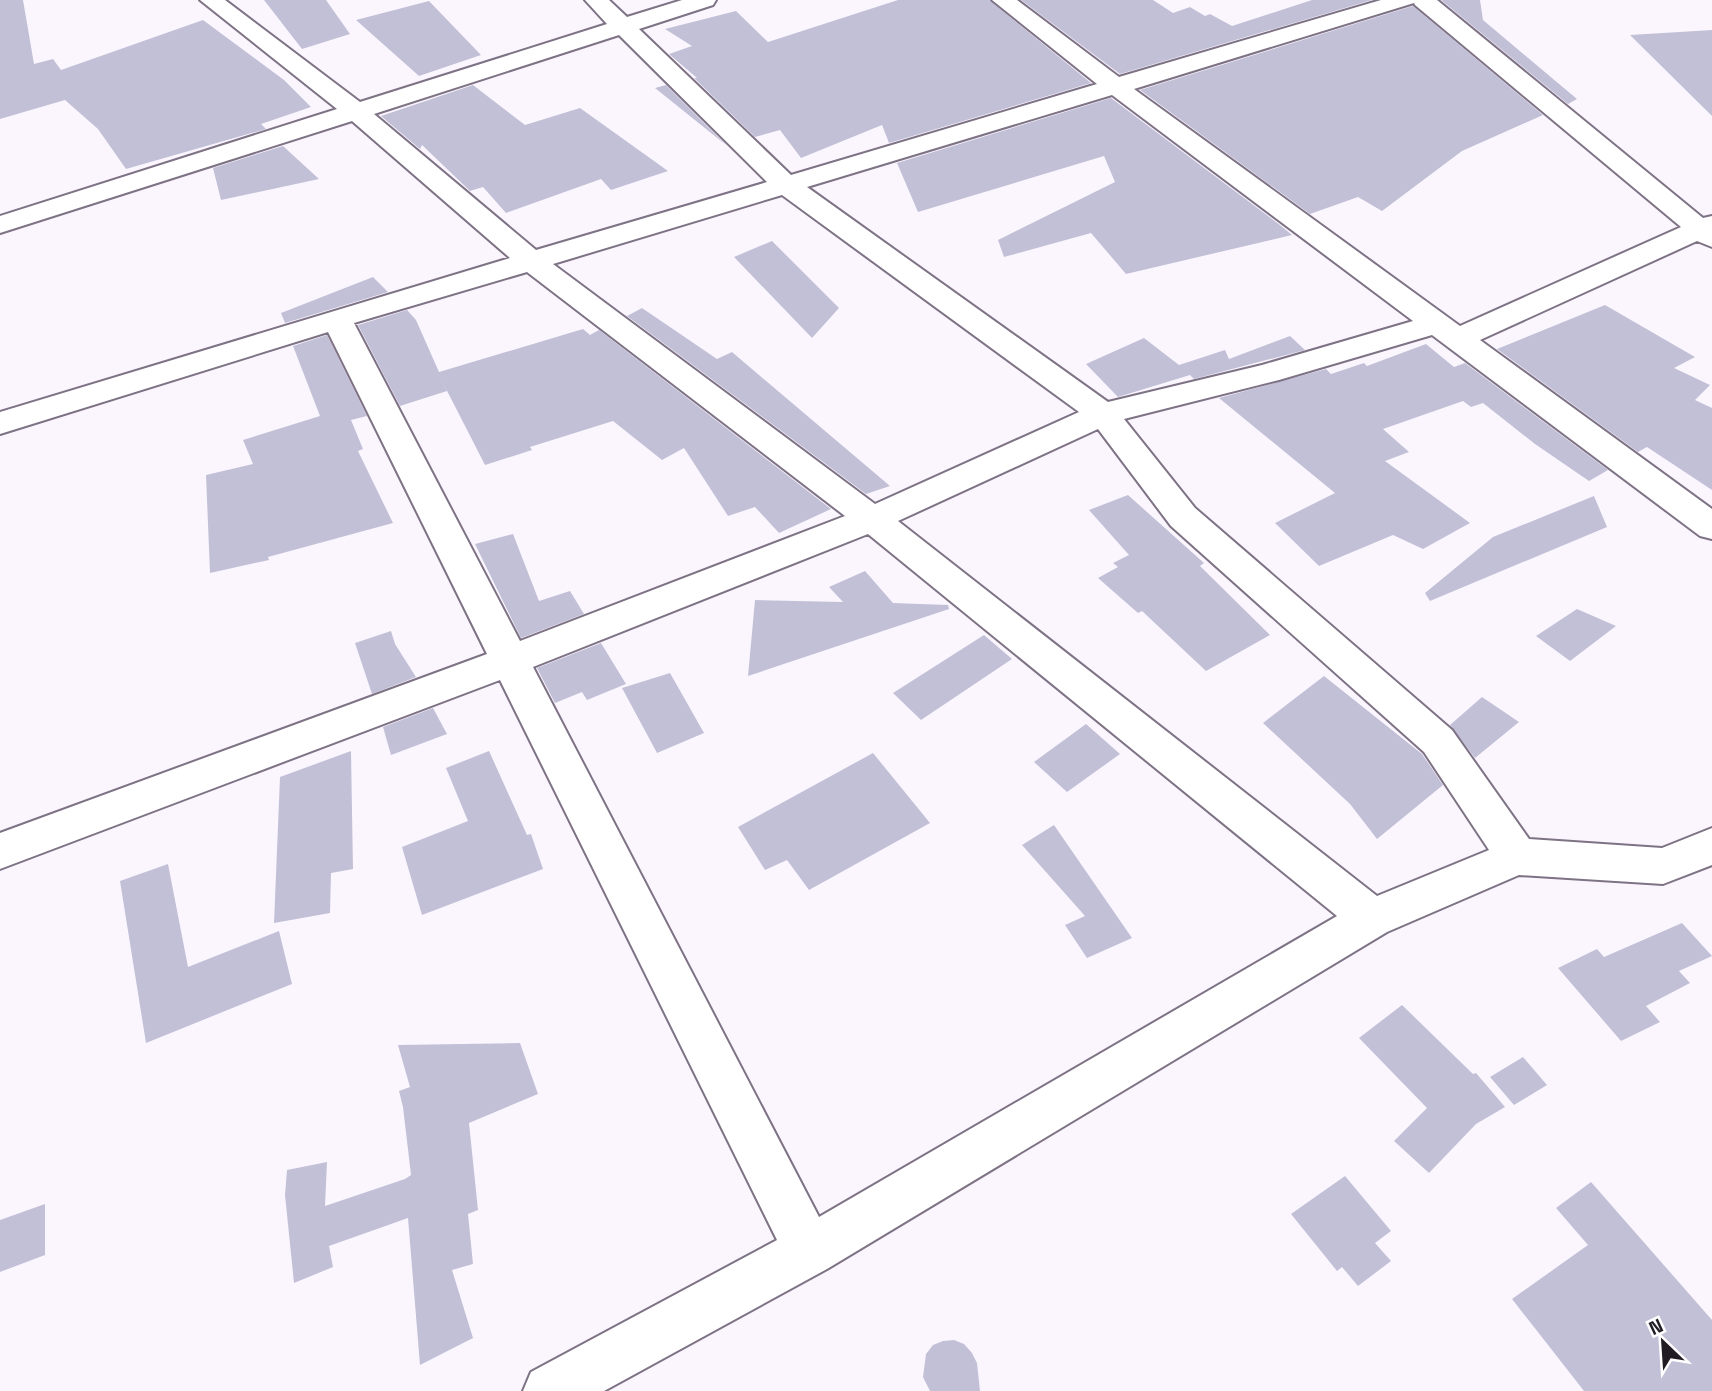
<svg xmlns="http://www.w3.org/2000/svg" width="1712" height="1391" viewBox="0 0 1712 1391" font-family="'Space Grotesk',sans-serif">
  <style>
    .building { fill: #c2c0d7 }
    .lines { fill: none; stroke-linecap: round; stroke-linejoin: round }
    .minor-casing { stroke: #7e7285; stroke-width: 4 }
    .minor { fill: #fff; fill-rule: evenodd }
  </style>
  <rect width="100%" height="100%" fill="#fbf6fe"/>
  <path class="building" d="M0,0H23L34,64L53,59L61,70L203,20L284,80L311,107L261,124L266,129L126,169L98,129L65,100L0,119Z
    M264,0H326L350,34L302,49Z
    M898,0H989L1091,83L889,143L882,125L801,158L780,130L755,137L694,78H697L669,54L692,46L665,29L736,11L768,42Z
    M1021,0H1153L1173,13L1190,7L1205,16L1210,14L1232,26L1312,0H1372L1120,74Z
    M1441,0H1480L1483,20L1577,99L1568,104Z
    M429,1L481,55L419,76L356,20Z
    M1413,6L1543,115L1462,151L1382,211L1358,197L1310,214L1140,90Z
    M1712,30V116L1630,35Z
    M473,85L525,125L580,108L668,171L611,190L601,179L506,213L483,187L470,191L422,145L420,149L381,116Z
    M666,85L726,145L655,88Z
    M1111,98L1280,225L1292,235L1126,274L1091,233L1004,257L998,240L1115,182L1104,156L918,212L897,163Z
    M283,146L319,179L221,200L213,168Z
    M772,241L839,308L812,338L734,257Z
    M373,277L388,292L285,323L281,313Z
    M1605,305L1695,357L1674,368L1710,385L1695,400L1712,408V490L1647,447L1638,452L1497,349Z
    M642,308L717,359L732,352L890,486L866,494L627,316Z
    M407,310L416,320L439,372L583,329L590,335L599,330L831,509L779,533L755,507L728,516L684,448L662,460L613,421L530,447L532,450L485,465L442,381L447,391L400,406L358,325Z
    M327,335L367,416L351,420L363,449L358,451L393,523L268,557L269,560L210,573L206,475L253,464L243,440L320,416L293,346Z
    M1290,336L1305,350L1194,379L1190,375L1118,397L1086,364L1144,338L1179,365L1225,350L1229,359Z
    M1426,344L1454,367L1465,363L1608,470L1589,481L1535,444L1483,403L1471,407L1463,401L1383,429L1409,452L1385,461L1470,523L1423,549L1393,535L1319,566L1275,523L1335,493L1219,398L1326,369L1331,374L1364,363L1367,366Z
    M1128,495L1204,563L1200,566L1270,635L1206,671L1142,611L1138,613L1098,578L1118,567L1113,563L1129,555L1089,510Z
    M1594,496L1607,527L1430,601L1425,593L1493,537Z
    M513,534L539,601L570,591L584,614L521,638L475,544Z
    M865,571L893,603L948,605L949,609L748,676L755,600L843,602L829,587Z
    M1577,609L1616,626L1570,661L1536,636Z
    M391,631L395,644L416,677L372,694L355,643Z
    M984,635L1012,659L921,720L893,693Z
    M601,643L626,684L587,700L582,692L555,703L537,668Z
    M670,673L704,733L657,753L622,688Z
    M1324,676L1422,754L1443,785L1377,839L1350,804L1263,723Z
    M1482,697L1519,722L1475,758L1450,725Z
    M433,708L447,734L391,755L383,727Z
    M1086,724L1120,754L1067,792L1034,762Z
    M351,751L353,869L331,873L330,913L274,923L280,777Z
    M489,751L527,835L531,834L543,869L422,915L402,847L468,821L446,768Z
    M873,753L930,823L809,890L787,860L765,870L738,827Z
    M1054,825L1132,938L1087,958L1065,925L1085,916L1022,845Z
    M168,864L188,967L279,931L292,984L146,1043L120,881Z
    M1682,923L1712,956L1679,971L1690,983L1646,1006L1660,1022L1621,1041L1558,968L1597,949L1604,957Z
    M1402,1005L1473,1074L1476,1073L1505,1107L1476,1124L1429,1173L1394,1141L1427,1108L1359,1038Z
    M520,1043L538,1094L469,1123L478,1210L468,1214L473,1264L452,1270L473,1338L420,1365L408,1218L329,1246L333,1267L294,1283L285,1195L287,1170L327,1162L325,1206L405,1179L411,1175L403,1107L399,1091L410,1087L398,1045Z
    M1523,1057L1547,1085L1514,1105L1490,1077Z
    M1345,1176L1391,1231L1375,1243L1391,1261L1358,1286L1342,1267L1337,1271L1291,1214Z
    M1591,1182L1712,1320V1391H1584L1512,1299L1588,1245L1556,1208Z
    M45,1204V1255L0,1272V1220Z
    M954,1340L964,1344L972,1353L977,1363L980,1391H930L923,1377L926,1354L933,1345L943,1341Z"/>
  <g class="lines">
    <defs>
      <path id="minor" d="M200,0H225L360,102L607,24L585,0H609L627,17L682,0H716L713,5L639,29L791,175L1097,84L992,0H1017L1119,77L1381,0H1437L1703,218L1712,216V247L1697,241L1480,340L1712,509V539L1700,536L1432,335L1279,380L1124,419L1195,508L1452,730L1529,839L1662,848L1712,828V865L1663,884L1519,875L1387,932L827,1269L604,1391H523L531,1372L777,1240L500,680L0,869V833L487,654L328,332L0,434V412L510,258L352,121L0,233V216L337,109ZM1414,3L1415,5L1681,227L1460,326L1134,89ZM619,35L767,182L536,250L374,114ZM1112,95L1413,321L1262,365L1108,402L807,187ZM782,195L1079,412L875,504L553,264ZM527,272L845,516L520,641L354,323ZM1098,429L1171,526L1424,752L1489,850L1377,896L898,521ZM868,534L1337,916L819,1217L533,667Z"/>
    </defs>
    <use href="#minor" class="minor-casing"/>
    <use href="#minor" class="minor"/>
  </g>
  <g transform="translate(1663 1342) rotate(335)" stroke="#ffffff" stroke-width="5" paint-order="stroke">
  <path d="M0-5L12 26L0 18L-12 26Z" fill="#211c23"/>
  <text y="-10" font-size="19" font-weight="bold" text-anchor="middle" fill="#211c23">N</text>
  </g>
</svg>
